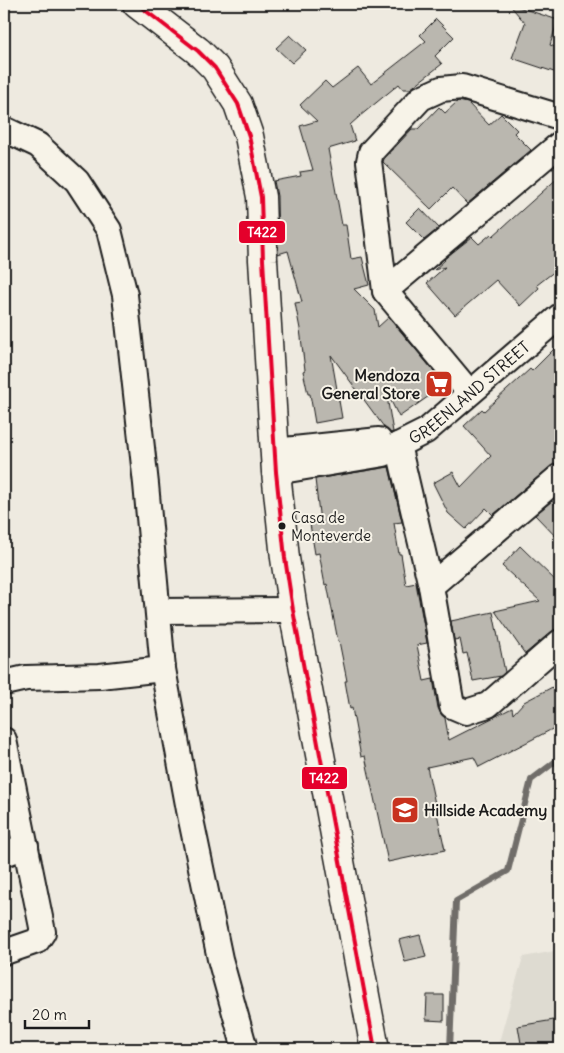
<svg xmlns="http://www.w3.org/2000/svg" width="564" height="1053" viewBox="0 0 564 1053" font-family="Delius,sans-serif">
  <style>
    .built { fill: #dedbd1 }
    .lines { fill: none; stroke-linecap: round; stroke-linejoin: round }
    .stream { stroke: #6f6d69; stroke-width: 6 }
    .building { fill: #bab7af; stroke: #1c1c1c }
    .minor-casing { stroke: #1c1c1c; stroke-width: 28 }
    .major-casing { stroke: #1c1c1c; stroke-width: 31 }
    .minor { stroke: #f7f3e8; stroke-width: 24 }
    .major { stroke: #f7f3e8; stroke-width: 28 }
    .bus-1-casing { stroke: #f7f3e8; stroke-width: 8 }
    .bus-1 { stroke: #e4002b; stroke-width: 4 }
    .bus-dot { fill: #1c1c1c; stroke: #f7f3e8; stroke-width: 2 }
    .labels { text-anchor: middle; stroke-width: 4; stroke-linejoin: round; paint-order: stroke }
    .bus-label { font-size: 15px; fill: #1c1c1c; stroke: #f7f3e8; text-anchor: start }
    .poi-label { font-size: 16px; font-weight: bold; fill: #1c1c1c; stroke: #f7f3e8; text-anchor: end }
    .street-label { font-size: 16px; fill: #1c1c1c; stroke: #f7f3e8 }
    .line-badge { stroke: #f7f3e8; stroke-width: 2 }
    .badge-label { font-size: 14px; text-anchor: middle; font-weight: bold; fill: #fff }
  </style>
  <rect width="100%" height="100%" fill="#eeeae0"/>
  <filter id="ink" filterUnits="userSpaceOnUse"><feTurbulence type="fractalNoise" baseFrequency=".02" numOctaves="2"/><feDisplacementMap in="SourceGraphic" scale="10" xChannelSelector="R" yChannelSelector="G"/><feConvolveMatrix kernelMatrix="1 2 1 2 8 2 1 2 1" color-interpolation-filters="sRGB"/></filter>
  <g filter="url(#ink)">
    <path class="built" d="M560,950V1049H497L523,957Z"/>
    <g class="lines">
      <path class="stream" d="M450,1049L456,901L508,871L531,780L560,758"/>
    </g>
    <path class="building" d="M509,4L558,20L550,45L560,49V74L512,58L525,23Z
      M436,19L454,37L435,56L442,64L410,89H403L399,84L360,116L350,125L355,141L328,149L342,225H346L351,259L362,257L369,285L354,289L375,310L378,327L389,317L445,385L399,417L386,391L393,432L391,433L384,427L331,355L342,418L315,423L310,394H308L303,371L305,370L300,329L295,303L302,302L288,251L278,254L277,196L274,181L301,176L300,172L313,170L300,126L317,121L300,105L325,81L332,88L358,68L371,84L426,41L420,35Z
      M290,35L306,50L292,63L276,48Z
      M458,101L468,103L489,125L501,114L517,130L514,133L531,150L467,204L452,188L431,209L383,162L384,159L412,129H418L439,107L445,113Z
      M560,176V267L537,285L539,288L520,306L496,280L455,315L427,283L445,267L434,270L445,260L444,259L472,237L479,244L491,234L493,236Z
      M420,208L439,228L424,240L406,222Z
      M560,343V463L551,466L493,515L486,508L466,529L448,513L433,483L453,472L461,487L491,456L464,426L482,409L484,411L530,369L532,371Z
      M389,467L402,522L394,523L399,554H401L406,585L416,583L427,643L417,645L424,681L433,679L438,708L441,714L445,718L449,740L512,708L513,714L524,702L560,683V725L479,767L474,757L427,767L445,850L388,862L365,756L361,757L352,708L350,709L345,681H347L339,641H338L327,584L325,585L319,553L315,554L310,524L320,522L315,479Z
      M552,501L560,510V541L535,515Z
      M520,546L560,585V629L551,632L525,654L495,611L540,601L502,566Z
      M493,612L505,672L501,676L473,681L467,653L463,654L460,639L454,640L451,621Z
      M420,935L426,957L405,962L399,940Z
      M427,995H444V1021L426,1020Z
      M560,1019V1049H522L518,1026Z"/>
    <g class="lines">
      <defs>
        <g id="minor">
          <path d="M4,129L38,145L77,181L109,230L125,295L146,484L163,669L189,810L220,959L245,1049"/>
          <path d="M385,291L560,144"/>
          <path d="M469,392L385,291L369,161L371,152L421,98L441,89L462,87L560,117"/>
          <path d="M398,445L431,586L452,706L466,712L488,705L560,642"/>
          <path d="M275,451L379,440"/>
          <path id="s1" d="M276,472L384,454L398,445L426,431L560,316"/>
          <path d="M431,586L560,476"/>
          <path d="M158,611L293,610"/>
          <path d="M4,683L26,678L100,676L163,669"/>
          <path d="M4,740L43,932L37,941L5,952"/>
          <path d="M4,854L26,846"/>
        </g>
        <path id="major" d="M137,4L198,51L215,68L238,104L249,136L261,197L263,260L276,472L285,558L293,610L375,1049"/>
      </defs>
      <use href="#minor" class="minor-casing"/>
      <use href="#major" class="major-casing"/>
      <use href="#minor" class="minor"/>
      <use href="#major" class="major"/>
      <defs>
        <path id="bus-1" d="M137,4L198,51L215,68L238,104L249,136L261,197L263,260L276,472L285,558L293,610L375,1049"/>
      </defs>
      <use href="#bus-1" class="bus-1-casing"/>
      <use href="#bus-1" class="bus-1"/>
    </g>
  </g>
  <defs>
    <symbol id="supermarket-square" viewBox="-11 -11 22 22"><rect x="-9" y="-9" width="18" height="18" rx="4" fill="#c8321e" stroke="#f7f3e8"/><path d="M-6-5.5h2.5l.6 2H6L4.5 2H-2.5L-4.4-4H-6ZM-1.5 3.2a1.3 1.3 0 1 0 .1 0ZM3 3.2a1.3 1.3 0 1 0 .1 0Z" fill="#fff"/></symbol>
    <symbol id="school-square" viewBox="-11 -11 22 22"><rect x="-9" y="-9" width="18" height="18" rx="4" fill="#c8321e" stroke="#f7f3e8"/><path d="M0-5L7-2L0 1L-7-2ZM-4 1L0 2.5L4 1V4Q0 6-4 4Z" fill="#fff"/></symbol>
  </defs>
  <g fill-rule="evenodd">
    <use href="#supermarket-square" x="423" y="368" width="32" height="32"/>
    <use href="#school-square" x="389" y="794" width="32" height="32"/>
  </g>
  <circle class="bus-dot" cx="282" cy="526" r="4.5"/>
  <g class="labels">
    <g class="bus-label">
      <text x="291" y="523">Casa de<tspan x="291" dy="18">Monteverde</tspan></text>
    </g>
    <g class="poi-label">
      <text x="420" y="381">Mendoza<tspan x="420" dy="18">General Store</tspan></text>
      <text x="424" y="816" text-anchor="start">Hillside Academy</text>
    </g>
    <g class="street-label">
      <text dy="6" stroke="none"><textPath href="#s1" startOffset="215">GREENLAND STREET</textPath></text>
    </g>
  </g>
  <g class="line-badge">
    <rect x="238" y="220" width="48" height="24" rx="5" fill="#e4002b"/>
    <rect x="301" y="766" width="47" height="24" rx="5" fill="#e4002b"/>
  </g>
  <g class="badge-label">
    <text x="262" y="237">T422</text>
    <text x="324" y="783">T422</text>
  </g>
  <rect width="564" height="1053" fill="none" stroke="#f7f3e8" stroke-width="20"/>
  <rect x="10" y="10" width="544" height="1033" fill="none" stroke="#1c1c1c" stroke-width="2" filter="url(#ink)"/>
  <path d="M25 1020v8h64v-8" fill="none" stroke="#1c1c1c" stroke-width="2.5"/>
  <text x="32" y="1020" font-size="15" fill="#1c1c1c" stroke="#f7f3e8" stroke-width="4" paint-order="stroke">20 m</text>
</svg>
